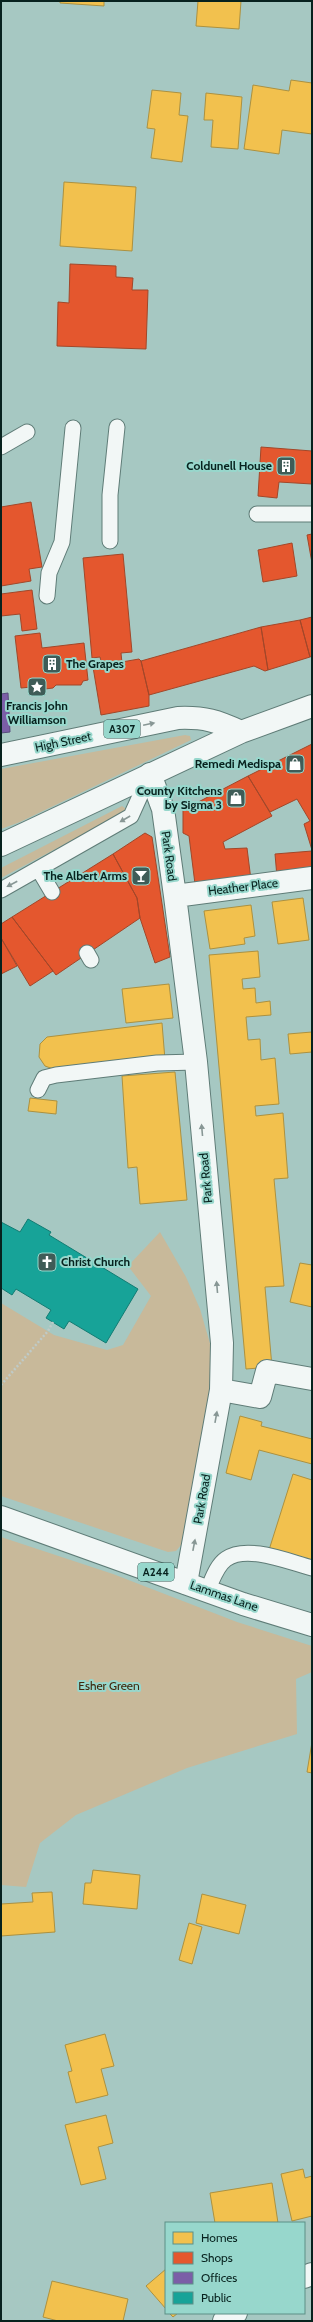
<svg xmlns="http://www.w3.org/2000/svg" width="313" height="2322" viewBox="0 0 313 2322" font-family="Cabin,sans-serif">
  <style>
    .green { fill: #c8b99a }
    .homes { fill: #f2c14e; stroke: #ac9140 }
    .shops { fill: #e4572e; stroke: #a24729 }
    .offices { fill: #7b5ea7; stroke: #584c7e }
    .public { fill: #17a398; stroke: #127c73 }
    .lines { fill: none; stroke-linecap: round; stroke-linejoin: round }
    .lane-casing { stroke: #5f7c77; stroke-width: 17 }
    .street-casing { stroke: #5f7c77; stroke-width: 24 }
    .primary-casing { stroke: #5f7c77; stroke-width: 24 }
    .path { stroke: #bfcbc8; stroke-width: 2.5; stroke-dasharray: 2 2; stroke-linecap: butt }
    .lane { stroke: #f2f7f6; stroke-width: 15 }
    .street { stroke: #f2f7f6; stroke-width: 22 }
    .primary { stroke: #f2f7f6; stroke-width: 22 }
    .oneway { fill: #889795 }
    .labels { text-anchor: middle; stroke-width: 4; stroke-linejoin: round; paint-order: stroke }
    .shield { fill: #97d7cc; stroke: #325852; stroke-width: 1 }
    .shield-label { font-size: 11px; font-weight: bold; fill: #07221e }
    .poi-label { font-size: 12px; font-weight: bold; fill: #07221e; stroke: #97d7cc; text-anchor: end }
    .street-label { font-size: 12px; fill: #07221e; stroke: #97d7cc }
    .park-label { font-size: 12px; fill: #40260c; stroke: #97d7cc }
  </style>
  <rect width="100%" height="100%" fill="#a6c8c2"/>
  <path class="green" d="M185,735L190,736L191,740L20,822L1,829V769Z
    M122,806L126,809L123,813L1,878V868Z
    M160,1232L186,1277L200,1309L211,1347L213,1377L181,1545L176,1551L168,1552L1,1496V1303L54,1335L107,1350L123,1345L151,1296L128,1266Z
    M1,1537L113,1574L237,1622L312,1646V1672L296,1679L297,1734L187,1768L76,1815L40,1843L26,1887L1,1885Z"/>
  <path class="homes" d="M60,1H104V6L60,3Z
    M198,1H241L239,29L196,26Z
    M291,80L312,83V134L282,130L279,154L244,149L253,85L289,91Z
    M152,90L181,93L179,115L188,116L182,162L151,158L155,129L147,128Z
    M206,93L242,97L238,149L211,147L213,120H204Z
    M64,182L136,187L132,251L60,246Z
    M303,898L309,940L278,944L272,902Z
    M251,905L255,936L244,938L245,944L210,949L204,911Z
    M258,951L260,977L242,979L243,989L255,988L256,1003L270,1001L271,1015L246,1017L248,1040L260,1039L261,1060L275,1058L279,1104L255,1106L256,1116L283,1113L288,1178L274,1179L284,1286L265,1287L272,1367L246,1369L209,955Z
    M169,984L173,1018L126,1023L122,989Z
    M162,1023L165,1060L56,1070L45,1066L39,1057L40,1044L47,1037Z
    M312,1032V1052L290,1054L288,1034Z
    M175,1072L187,1200L140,1204L137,1167L128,1168L122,1076Z
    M30,1098L57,1101L56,1114L28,1111Z
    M300,1263L312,1265V1307L290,1302Z
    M240,1416L262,1422L261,1426L312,1439V1464L259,1450L251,1480L226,1473Z
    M293,1474L312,1480V1563L269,1550Z
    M312,1742V1773L307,1772Z
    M93,1870L140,1875L137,1909L83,1904L85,1883H91Z
    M52,1892L55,1932L1,1936V1904L33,1902L32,1893Z
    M202,1894L246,1905L239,1934L196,1923Z
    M189,1923L202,1927L192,1964L179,1960Z
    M105,2034L114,2066L101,2069L108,2095L76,2103L68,2072L72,2071L65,2045Z
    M106,2115L113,2143L98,2147L106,2179L81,2185L65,2125Z
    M303,2169L305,2178L312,2176V2216L292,2221L281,2174Z
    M272,2183L278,2223H215L210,2193Z
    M166,2269V2309L146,2286Z
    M52,2281L128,2299L123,2321H58L43,2317Z
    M169,2313H178L173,2317Z"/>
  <path class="shops" d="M70,264L116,266V277L133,278L132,290H148L146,349L57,346L58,302L69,303Z
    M261,447L312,451V484L279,482L277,498L258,496Z
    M31,502L42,567L29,569L31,581L1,586V507Z
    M312,534V563L307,535Z
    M292,543L297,576L263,582L258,550Z
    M123,554L132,652L121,653L122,663L102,666L100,657L92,658L83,558Z
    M32,590L37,629L22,631L20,614L1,616V594Z
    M312,617V656L310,657L300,620Z
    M300,620L310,657L268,670L261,627Z
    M261,627L268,670L265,671L254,666L149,695L141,661Z
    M40,633L42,648L84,643L88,680L83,681L81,685H56L53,688L45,689L42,686L21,688L15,636Z
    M139,659L141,661L149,695V706L101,715L93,667Z
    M312,744V850L304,824L310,821L297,799L270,812L248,776Z
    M248,776L272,816L223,842L225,849L247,848L251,880L195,884L189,836L183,833V810Z
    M145,833L152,837L170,957L155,963L140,918L137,898L113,854Z
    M312,851V874L277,877L275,854Z
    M113,854L137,898L140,918L56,975L12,917Z
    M12,917L53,971L30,986L1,938V924Z
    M1,938L17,966L1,974Z"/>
  <path class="offices" d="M8,693L10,732L1,733V694Z"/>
  <path class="public" d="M28,1219L51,1232L49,1235L138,1289L106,1343L69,1321L64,1329L46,1318L51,1310L16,1289L12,1295L1,1288V1222L20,1232Z"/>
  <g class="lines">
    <defs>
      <path id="lane" d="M1,447L27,432
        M257,514H312
        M110,541V495L117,427
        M47,596L49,573L62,542L73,428
        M39,870L52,892
        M1,890L131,816L150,774
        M87,953L91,960
        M38,1090L44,1078L56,1075L157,1063L196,1062
        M207,1591C212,1581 216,1566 226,1559C247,1544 289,1562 312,1568"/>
      <path id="street" d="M150,774L163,809L175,896L196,1062L222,1343L221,1390L186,1583
        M175,896L312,878
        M221,1390L260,1397L267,1371L312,1379
        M304,2277L312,2274
        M224,2321L236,2313"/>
      <path id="primary" d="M1,755L178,718C205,717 217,721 241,732
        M1,845L241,732L312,706
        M1,1517L243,1604L312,1625"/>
    </defs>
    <use href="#lane" class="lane-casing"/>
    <use href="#street" class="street-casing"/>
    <use href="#primary" class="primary-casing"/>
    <path class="path" d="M1,1385L48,1331L53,1322"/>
    <use href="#lane" class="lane"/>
    <use href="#street" class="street"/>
    <use href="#primary" class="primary"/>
  </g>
  <defs><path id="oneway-solid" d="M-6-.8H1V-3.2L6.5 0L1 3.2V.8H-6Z"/></defs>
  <g class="oneway">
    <use href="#oneway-solid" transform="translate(149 724) rotate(-12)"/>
    <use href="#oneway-solid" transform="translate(125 819) rotate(150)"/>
    <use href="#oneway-solid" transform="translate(12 884) rotate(152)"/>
    <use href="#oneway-solid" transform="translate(202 1130) rotate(-95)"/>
    <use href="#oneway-solid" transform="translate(217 1287) rotate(-95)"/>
    <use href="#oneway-solid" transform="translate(216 1417) rotate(-80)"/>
    <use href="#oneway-solid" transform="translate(194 1545) rotate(-79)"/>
  </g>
  <defs>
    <symbol id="building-square" viewBox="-11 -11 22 22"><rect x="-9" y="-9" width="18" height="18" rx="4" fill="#3f5c57" stroke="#97d7cc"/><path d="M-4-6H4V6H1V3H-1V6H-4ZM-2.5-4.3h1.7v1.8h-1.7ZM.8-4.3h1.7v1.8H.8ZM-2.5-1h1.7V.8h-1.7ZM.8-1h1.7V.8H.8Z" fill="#fff"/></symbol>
    <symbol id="sight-square" viewBox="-11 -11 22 22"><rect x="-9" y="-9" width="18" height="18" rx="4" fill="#3f5c57" stroke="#97d7cc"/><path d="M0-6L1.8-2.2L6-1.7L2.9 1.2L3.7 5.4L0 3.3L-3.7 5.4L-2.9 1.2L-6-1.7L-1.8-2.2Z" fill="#fff"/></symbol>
    <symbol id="shop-square" viewBox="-11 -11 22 22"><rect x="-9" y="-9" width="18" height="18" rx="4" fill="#3f5c57" stroke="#97d7cc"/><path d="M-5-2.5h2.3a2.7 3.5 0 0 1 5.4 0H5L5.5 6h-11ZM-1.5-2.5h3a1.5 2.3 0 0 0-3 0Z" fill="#fff"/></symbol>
    <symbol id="bar-square" viewBox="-11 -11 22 22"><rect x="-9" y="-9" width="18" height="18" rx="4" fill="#3f5c57" stroke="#97d7cc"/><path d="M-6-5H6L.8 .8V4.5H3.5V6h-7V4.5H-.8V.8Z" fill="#fff"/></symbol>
    <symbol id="church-square" viewBox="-11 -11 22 22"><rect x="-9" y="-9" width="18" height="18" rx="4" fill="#3f5c57" stroke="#97d7cc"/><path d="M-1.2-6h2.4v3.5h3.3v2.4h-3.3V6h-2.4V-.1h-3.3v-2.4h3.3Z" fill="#fff"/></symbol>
  </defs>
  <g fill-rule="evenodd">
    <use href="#building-square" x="275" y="455" width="22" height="22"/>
    <use href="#building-square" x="41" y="653" width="22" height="22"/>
    <use href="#sight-square" x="26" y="676" width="22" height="22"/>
    <use href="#shop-square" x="284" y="753" width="22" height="22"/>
    <use href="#shop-square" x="225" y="787" width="22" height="22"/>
    <use href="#bar-square" x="130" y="865" width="22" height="22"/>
    <use href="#church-square" x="36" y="1251" width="22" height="22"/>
  </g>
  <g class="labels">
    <g class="shield">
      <rect x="104" y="720" width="36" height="18" rx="3"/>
      <rect x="138" y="1563" width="36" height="18" rx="3"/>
    </g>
    <g class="shield-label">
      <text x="122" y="733">A307</text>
      <text x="156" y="1576">A244</text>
    </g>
    <g class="poi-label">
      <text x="272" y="470">Coldunell House</text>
      <text x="66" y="668" text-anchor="start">The Grapes</text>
      <text x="37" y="710" text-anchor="middle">Francis John<tspan x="37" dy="14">Williamson</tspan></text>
      <text x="281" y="768">Remedi Medispa</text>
      <text x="222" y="795">County Kitchens<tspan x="222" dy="14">by Sigma 3</tspan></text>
      <text x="127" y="880">The Albert Arms</text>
      <text x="61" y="1266" text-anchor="start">Christ Church</text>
    </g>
    <g class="street-label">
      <text transform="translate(63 742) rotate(-12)" y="4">High Street</text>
      <text transform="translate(169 856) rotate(82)" y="4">Park Road</text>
      <text transform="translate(243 887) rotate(-7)" y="4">Heather Place</text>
      <text transform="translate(206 1178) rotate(-95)" y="4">Park Road</text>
      <text transform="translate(202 1499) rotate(-80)" y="4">Park Road</text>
      <text transform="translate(224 1596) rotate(19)" y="4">Lammas Lane</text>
    </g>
    <g class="park-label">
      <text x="109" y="1690">Esher Green</text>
    </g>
  </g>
  <rect width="313" height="2322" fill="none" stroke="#07221e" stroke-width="4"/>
  <rect x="165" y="2222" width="140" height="92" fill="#97d7cc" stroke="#5d8f86"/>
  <rect x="173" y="2232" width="20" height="12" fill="#f2c14e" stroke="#5d8f86"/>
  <text x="201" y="2242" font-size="12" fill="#07221e">Homes</text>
  <rect x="173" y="2252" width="20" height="12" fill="#e4572e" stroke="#5d8f86"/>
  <text x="201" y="2262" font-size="12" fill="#07221e">Shops</text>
  <rect x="173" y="2272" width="20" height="12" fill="#7b5ea7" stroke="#5d8f86"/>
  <text x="201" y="2282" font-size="12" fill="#07221e">Offices</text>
  <rect x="173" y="2292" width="20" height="12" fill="#17a398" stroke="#5d8f86"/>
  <text x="201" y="2302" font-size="12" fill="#07221e">Public</text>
</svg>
